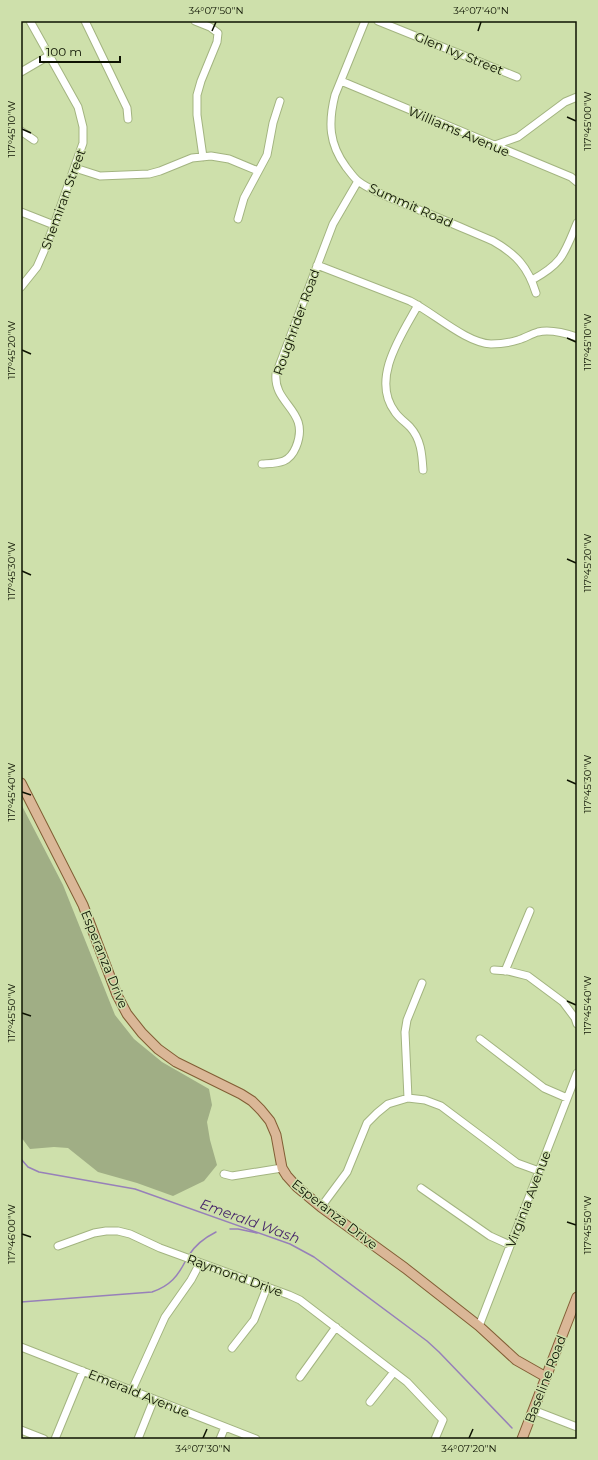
<svg xmlns="http://www.w3.org/2000/svg" width="598" height="1460" viewBox="0 0 598 1460" font-family="Montserrat,sans-serif">
  <style>
    .grass { fill: #a0ae85 }
    .lines { fill: none; stroke-linecap: round; stroke-linejoin: round }
    .stream { stroke: #9780b9; stroke-width: 1.5 }
    .minor-casing { stroke: #a3b480; stroke-width: 9 }
    .major-casing { stroke: #825e35; stroke-width: 11 }
    .minor { stroke: #fff; stroke-width: 7 }
    .major { stroke: #dab797; stroke-width: 9 }
    .ticks { fill: none; stroke: #0e1302; stroke-width: 1.5 }
    .labels { text-anchor: middle; stroke-width: 3; stroke-linejoin: round; paint-order: stroke }
    .street-label { font-size: 13px; fill: #0e1302; stroke: #cee0ab }
    .water-label { font-size: 14px; font-style: italic; fill: #47266b; stroke: #cee0ab }
    .neatline { fill: none; stroke: #0e1302; stroke-width: 1.5 }
    .ticks-label { font-size: 10px; text-anchor: middle; fill: #0e1302 }
  </style>
  <rect width="100%" height="100%" fill="#cee0ab"/>
  <path class="grass" d="M21,804L63,885L115,1015L134,1039L162,1062L209,1089L212,1105L207,1122L210,1140L217,1165L204,1181L173,1196L137,1183L98,1172L68,1148L54,1147L30,1149L21,1137Z"/>
  <g class="lines">
    <path class="stream" d="M21,1159L28,1167L39,1172L135,1189L290,1244L314,1257L427,1341L439,1352L512,1428
      M230,1229H238L257,1233
      M189,1255C196,1244 204,1238 216,1232
      M21,1302L152,1292C170,1286 178,1276 186,1260"/>
    <defs>
      <path id="minor" d="M85,21L127,108L128,119
        M195,21L210,27L218,33L217,42L201,81L197,95V115L203,157
        M365,21L335,95C328,123 329,144 346,167C350,172 354,178 358,181C372,192 400,202 417,209C442,219 467,230 493,241C516,254 528,267 536,293
        M378,21L517,77
        M21,72L50,55
        M341,81L571,177L577,182
        M21,131L34,140
        M495,145L518,137L565,102L577,97
        M75,168L100,176L149,174L160,171L192,158L211,156L229,159L258,171
        M21,212L54,225
        M238,219L244,198L267,155L273,123L280,101
        M317,265L410,301C434,313 466,343 491,344C500,344 509,343 518,340C525,338 531,334 538,332C551,329 565,333 577,337
        M532,280C563,263 564,254 577,223
        M21,287L37,267L44,251L54,225L83,143V127L78,107L30,21
        M418,305C402,334 370,379 395,412C399,418 405,422 410,427C421,439 422,454 423,470
        M262,464C278,463 289,464 296,447C311,410 273,405 276,374L333,224L358,181
        M494,970L508,971L528,976L563,1002L575,1018L577,1024
        M505,971L530,911
        M480,1039L544,1088L567,1098
        M408,1098L405,1032L407,1020L422,983
        M224,1174L232,1176L282,1168
        M421,1188L490,1236L510,1245
        M321,1207L347,1172L367,1123L377,1113L388,1104L408,1098L425,1100L441,1106L517,1163L539,1171
        M58,1246L94,1233L106,1231H118L130,1234L160,1248L289,1295L300,1300L394,1372L407,1382L443,1420L435,1439
        M479,1326L577,1073
        M21,1347L256,1439
        M232,1348L254,1320L267,1287
        M300,1377L336,1327
        M132,1390L165,1317L191,1280L200,1263
        M370,1402L394,1372
        M533,1410L577,1427
        M21,1430L44,1439
        M55,1439L83,1371
        M138,1439L154,1399
        M220,1439L225,1427"/>
      <path id="major" d="M21,783L83,905L117,995L127,1014L142,1033L158,1049L176,1062L241,1094L252,1101L261,1110L270,1121L276,1135L282,1168L287,1176L297,1187L321,1207L405,1268L479,1326L516,1360L546,1377
        M522,1439L577,1297"/>
    </defs>
    <use href="#minor" class="minor-casing"/>
    <use href="#major" class="major-casing"/>
    <use href="#minor" class="minor"/>
    <use href="#major" class="major"/>
  </g>
  <path class="ticks" d="M212,31L216,22M478,31L481,22M567,117L576,121M22,129L31,133M567,338L576,342M22,350L31,354M567,559L576,563M22,571L31,575M567,780L576,784M22,792L31,795M567,1001L576,1005M22,1013L31,1016M567,1222L576,1225M22,1234L31,1237M203,1438L207,1429M469,1438L473,1429"/>
  <g class="labels">
    <g class="street-label">
      <text transform="translate(459 53) rotate(22)" y="5">Glen Ivy Street</text>
      <text transform="translate(459 131) rotate(23)" y="5">Williams Avenue</text>
      <text transform="translate(63 199) rotate(-70)" y="5">Shemiran Street</text>
      <text transform="translate(411 205) rotate(24)" y="5">Summit Road</text>
      <text transform="translate(296 322) rotate(-70)" y="5">Roughrider Road</text>
      <text transform="translate(105 959) rotate(68)" y="5">Esperanza Drive</text>
      <text transform="translate(528 1199) rotate(-69)" y="5">Virginia Avenue</text>
      <text transform="translate(335 1214) rotate(38)" y="5">Esperanza Drive</text>
      <text transform="translate(235 1275) rotate(20)" y="5">Raymond Drive</text>
      <text transform="translate(545 1379) rotate(-69)" y="5">Baseline Road</text>
      <text transform="translate(139 1393) rotate(22)" y="5">Emerald Avenue</text>
    </g>
    <g class="water-label">
      <text transform="translate(250 1221) rotate(20)" y="5">Emerald Wash</text>
    </g>
  </g>
  <rect width="598" height="1460" fill="none" stroke="#cee0ab" stroke-width="44"/>
  <path d="M40 56v6h80v-6" fill="none" stroke="#0e1302" stroke-width="2"/>
  <text x="46" y="56" font-size="12" fill="#0e1302" stroke="#cee0ab" stroke-width="3" paint-order="stroke">100 m</text>
  <rect x="22" y="22" width="554" height="1416" class="neatline"/>
  <g class="ticks-label">
    <text x="216" y="14">34°07'50"N</text>
    <text x="481" y="14">34°07'40"N</text>
    <text transform="translate(587 121) rotate(-90)" y="4">117°45'00"W</text>
    <text transform="translate(11 129) rotate(-90)" y="4">117°45'10"W</text>
    <text transform="translate(587 342) rotate(-90)" y="4">117°45'10"W</text>
    <text transform="translate(11 350) rotate(-90)" y="4">117°45'20"W</text>
    <text transform="translate(587 563) rotate(-90)" y="4">117°45'20"W</text>
    <text transform="translate(11 571) rotate(-90)" y="4">117°45'30"W</text>
    <text transform="translate(587 784) rotate(-90)" y="4">117°45'30"W</text>
    <text transform="translate(11 792) rotate(-90)" y="4">117°45'40"W</text>
    <text transform="translate(587 1005) rotate(-90)" y="4">117°45'40"W</text>
    <text transform="translate(11 1013) rotate(-90)" y="4">117°45'50"W</text>
    <text transform="translate(587 1225) rotate(-90)" y="4">117°45'50"W</text>
    <text transform="translate(11 1234) rotate(-90)" y="4">117°46'00"W</text>
    <text x="203" y="1452">34°07'30"N</text>
    <text x="469" y="1452">34°07'20"N</text>
  </g>
</svg>
